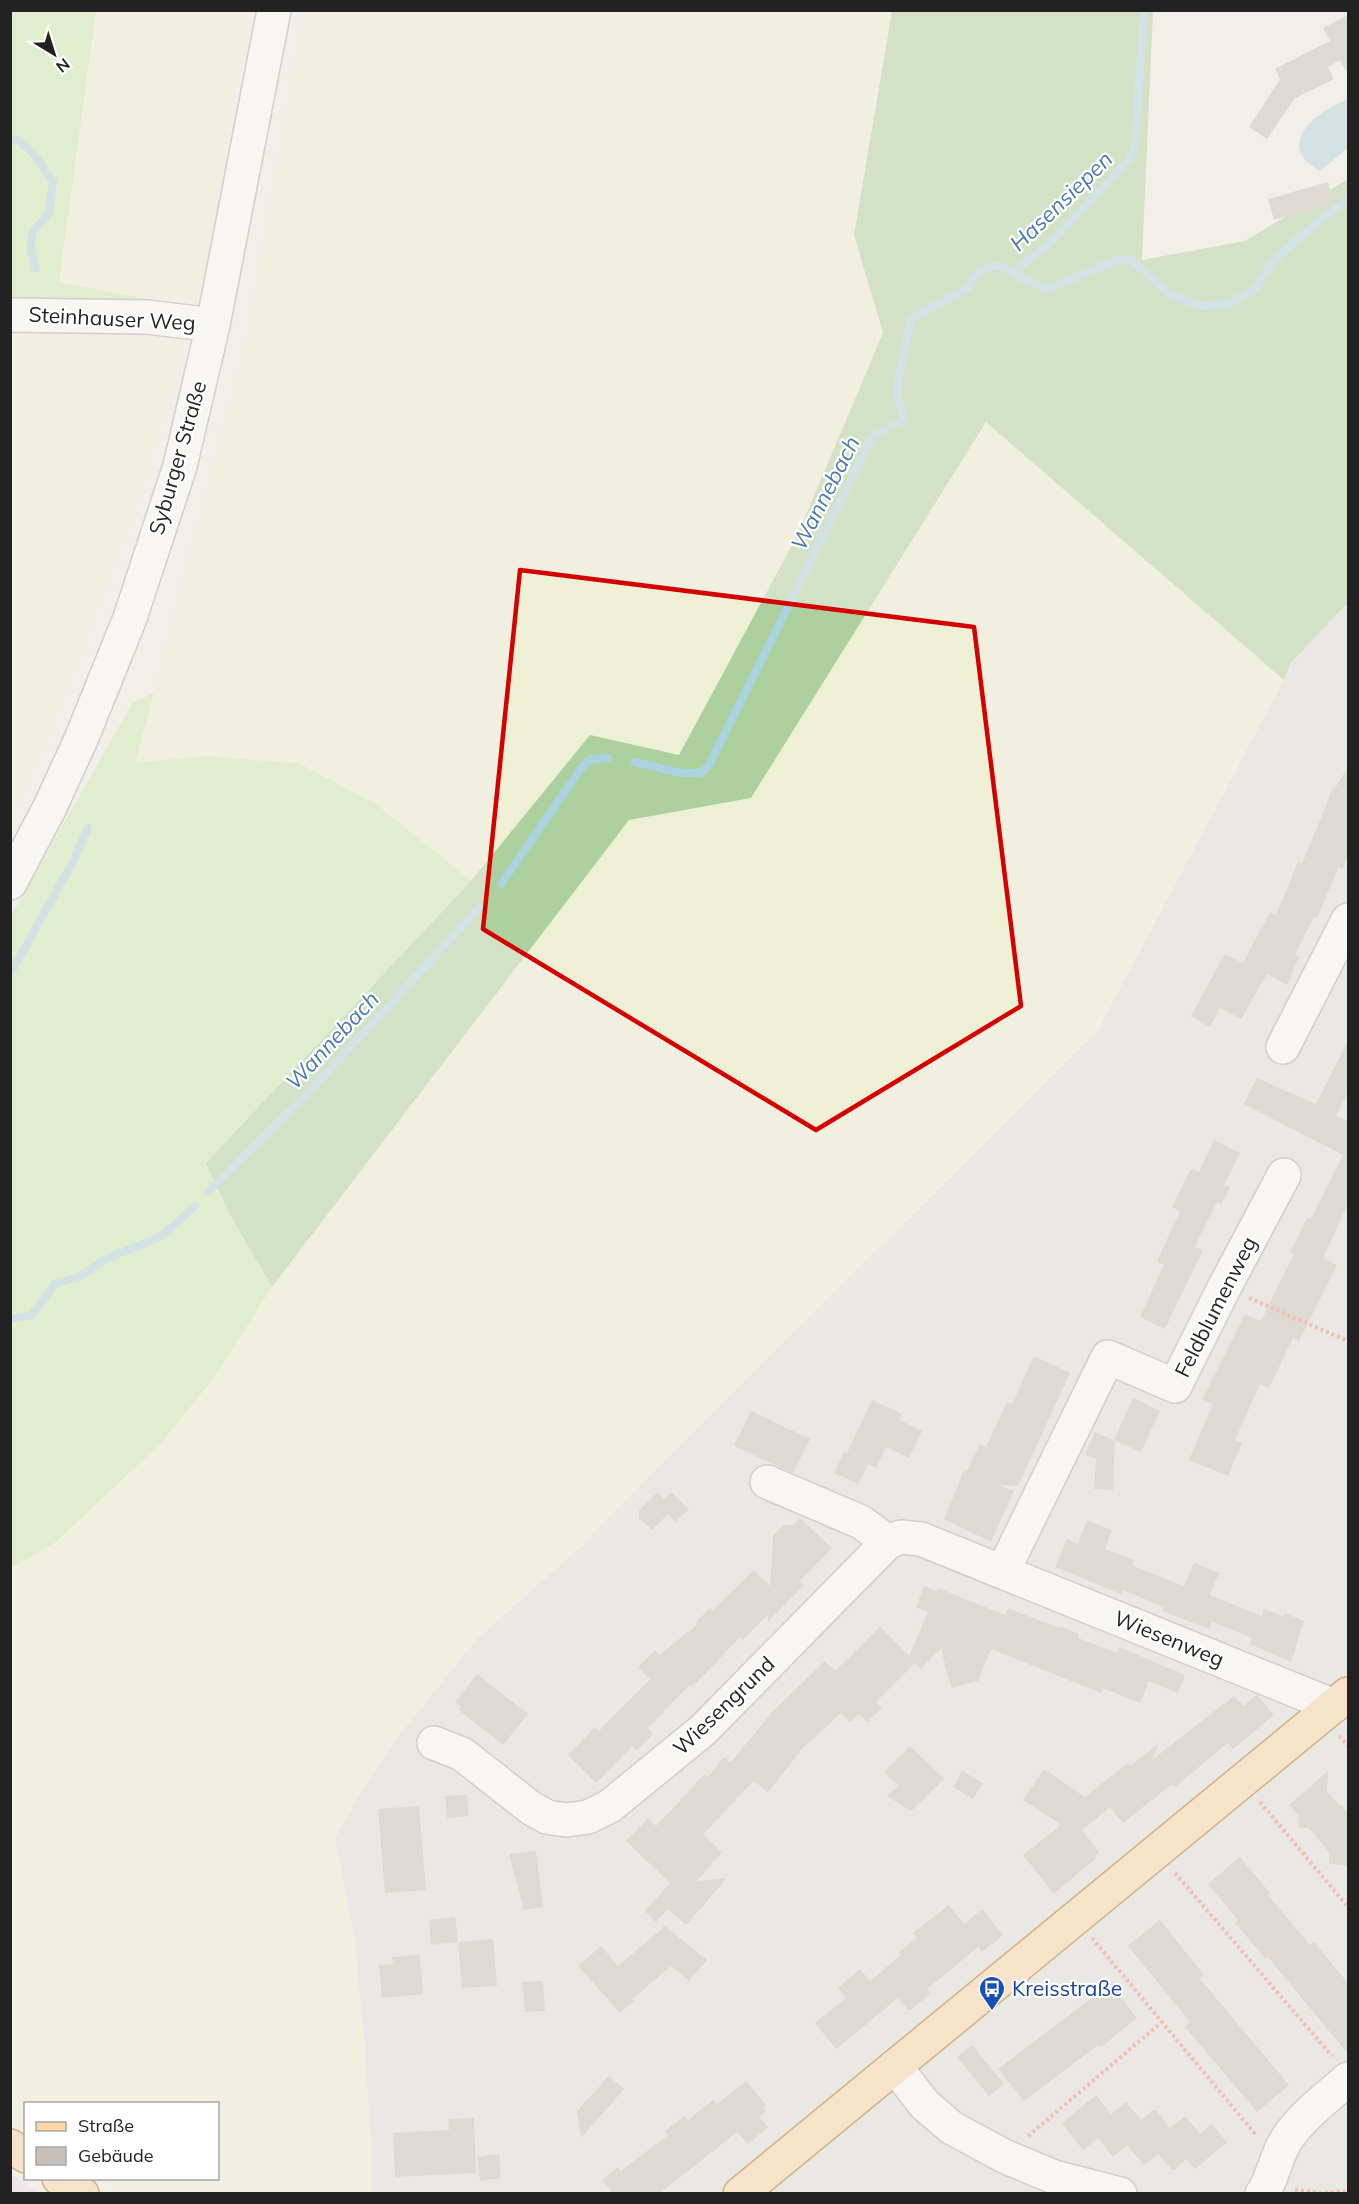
<svg xmlns="http://www.w3.org/2000/svg" width="1359" height="2204" viewBox="0 0 1359 2204" font-family="Mulish,sans-serif">
  <style>
    .residential { fill: #e0dfdf }
    .industrial { fill: #ebdbe8 }
    .farmland { fill: #eef0d5 }
    .grass { fill: #cdebb0 }
    .forest { fill: #add19e }
    .water { fill: #aad3df }
    .lines { fill: none; stroke-linecap: round; stroke-linejoin: round }
    .stream { stroke: #aad3df; stroke-width: 8 }
    .building { fill: #c7bfb8 }
    .minor-casing { stroke: #a9a9a9; stroke-width: 36 }
    .major-casing { stroke: #a06b00; stroke-width: 36 }
    .path { stroke: #fa8072; stroke-width: 4; stroke-dasharray: 3 3; stroke-linecap: butt }
    .minor { stroke: #fff; stroke-width: 33 }
    .major { stroke: #fcd6a4; stroke-width: 33 }
    .marked { fill: none; stroke: #d40000; stroke-width: 4.5; stroke-linejoin: round }
    .labels { text-anchor: middle; stroke-width: 4.5; stroke-linejoin: round; paint-order: stroke }
    .street-label { font-size: 21px; fill: #222; stroke: #fff }
    .transit-label { font-size: 21px; fill: #164399; stroke: #fff; text-anchor: start }
    .water-label { font-size: 22px; font-style: italic; fill: #4a7aab; stroke: #fff }
  </style>
  <rect width="100%" height="100%" fill="#f2efe9"/>
  <path class="residential" d="M1348,603V2193H371V2146L364,2037L335,1838L363,1788L396,1739L475,1641L576,1551L675,1450L1284,680L1290,662Z"/>
  <path class="industrial" d="M10,2174H11L40,2193H11Z"/>
  <path class="farmland" d="M96,11H249L202,297L178,301L146,299L59,282Z
    M304,11H891L852,237L883,333L797,536L679,756L590,735L471,881L376,804L135,763L246,344Z
    M11,330L149,335L184,342L138,498L69,681L27,783L11,814Z
    M986,421L1284,680L1097,1032L675,1450L576,1551L475,1641L396,1739L363,1788L335,1838L354,1936L364,2037L371,2146V2193H126L101,2179L218,2178V2104H26L25,2128L11,2118L10,1568L56,1542L161,1443L213,1379L272,1287L629,819L751,798Z"/>
  <path class="grass" d="M10,11H96L59,282L146,299L97,306L11,301Z
    M154,693L135,763L207,756L300,764L376,804L471,881L207,1163L230,1215L272,1287L213,1379L161,1443L56,1542L11,1568V916L133,702Z"/>
  <path class="forest" d="M892,11H1153L1142,260L1245,241L1348,179V603L1291,662L1284,680L986,422L751,798L629,820L272,1287L230,1215L206,1163L471,881L590,735L679,755L797,536L883,333L854,235Z"/>
  <path class="water" d="M1348,99V148L1320,171C1315,168 1308,164 1305,160C1284,132 1328,107 1348,99Z"/>
  <g class="lines">
    <path class="stream" d="M10,140H18L33,153L53,182L49,213L32,233L31,251L36,269
      M1013,272L1048,245L1129,160L1135,145L1144,10
      M635,762L680,773H701L709,765L873,436L904,420L898,397L899,373L912,318L967,289L980,269L1000,266L1024,279L1047,289L1117,260H1132L1169,294L1201,306L1228,304L1255,289L1273,261L1321,219L1348,200
      M501,884L580,770L589,760L608,758
      M10,974L74,860L88,827
      M208,1192L309,1092L479,908
      M10,1318L31,1316L56,1283L79,1277L106,1259L162,1236L195,1206"/>
  </g>
  <path class="building" d="M1348,15V75L1340,60L1328,67L1334,79L1295,98L1267,139L1249,127L1280,79L1275,69L1330,41L1323,28Z
    M1328,182L1334,203L1274,220L1268,199Z
    M1348,767V855L1343,869L1339,867L1317,918L1314,916L1295,955L1299,957L1287,985L1267,974L1241,1019L1220,1008L1210,1027L1191,1016L1225,954L1243,963L1270,912L1276,915L1298,862L1302,864L1333,788H1335Z
    M1348,1041V1092L1336,1116L1348,1121V1204L1323,1258L1337,1265L1299,1341L1293,1338L1269,1388L1260,1384L1235,1440L1242,1443L1228,1476L1189,1460L1213,1404L1202,1399L1245,1314L1261,1321L1294,1254L1290,1252L1299,1235L1307,1218L1311,1219L1343,1155L1244,1104L1257,1078L1316,1104Z
    M1214,1140L1240,1153L1224,1185L1230,1187L1221,1205L1217,1202L1195,1247L1203,1250L1165,1329L1140,1317L1164,1265L1157,1261L1180,1211L1172,1207L1191,1169L1199,1172Z
    M1034,1356L1070,1373L1018,1486L998,1485L1014,1491L991,1542L944,1519L964,1470L966,1472L980,1444L986,1447L1007,1402L1012,1404Z
    M1133,1398L1160,1411L1141,1452L1114,1440Z
    M872,1400L902,1414L899,1420L922,1431L909,1458L886,1447L876,1468L868,1464L858,1484L834,1473L844,1452L847,1453Z
    M751,1411L810,1439L793,1473L734,1446Z
    M1095,1432L1115,1441L1113,1490L1094,1489L1096,1459L1085,1455Z
    M658,1492L664,1499L671,1492L689,1509L675,1522L668,1514L652,1530L639,1518V1510Z
    M800,1518L832,1548L800,1581L804,1585L768,1622V1615L742,1640L740,1637L708,1671L692,1687L690,1685L648,1728L653,1734L637,1751L632,1746L596,1783L568,1755L595,1727L599,1731L650,1679L638,1667L655,1650L659,1655L698,1624L696,1622L710,1608L713,1610L754,1570L770,1586L773,1536L783,1525H793Z
    M1087,1520L1112,1530L1105,1549L1134,1560L1133,1566L1184,1586L1194,1563L1219,1573L1210,1595L1261,1616L1264,1609L1283,1616L1285,1613L1304,1621L1291,1662L1250,1644L1252,1638L1212,1622L1209,1629L1162,1611L1164,1607L1123,1590L1121,1594L1055,1567L1067,1539L1078,1544Z
    M924,1586L937,1591L938,1588L1005,1615L1008,1608L1059,1628L1060,1626L1079,1634L1078,1638L1117,1653L1119,1647L1185,1675L1178,1693L1149,1681L1140,1703L1103,1688L1101,1693L991,1649L978,1681L951,1688L941,1648L921,1669L915,1663L876,1702L882,1708L867,1722L859,1714L850,1722L841,1713L803,1748L768,1792L754,1781L703,1834L722,1853L696,1881L727,1878L686,1925L668,1909L656,1922L645,1911L670,1883L626,1841L648,1818L656,1826L705,1774L708,1777L724,1757L731,1762L773,1711L825,1661L835,1671L880,1627L909,1656L928,1612L916,1607Z
    M477,1674L528,1714L503,1745L459,1710L461,1707L455,1702Z
    M1257,1695L1274,1715L1233,1749L1228,1743L1175,1787L1172,1784L1123,1823L1110,1807L1082,1830L1099,1852L1094,1856L1096,1858L1054,1894L1023,1855L1061,1825L1023,1800L1044,1769L1085,1797L1128,1763L1130,1766L1159,1743L1152,1760L1234,1696L1243,1706Z
    M910,1746L944,1779L911,1811L887,1796L898,1786L884,1772Z
    M962,1771L983,1783L973,1799L953,1787Z
    M1328,1771L1327,1791L1339,1805H1342L1348,1813V1865L1329,1864V1852L1309,1828H1298L1299,1816L1289,1805Z
    M467,1795L469,1816L447,1818L445,1796Z
    M419,1806L426,1890L385,1893L378,1809Z
    M536,1851L543,1907L524,1910L509,1854Z
    M1240,1857L1270,1893L1268,1895L1310,1945L1314,1942L1348,1983V2054L1268,1957L1266,1959L1235,1923L1238,1920L1208,1884Z
    M949,1905L964,1924L982,1909L1003,1935L982,1952L978,1947L927,1989L930,1994L909,2011L898,1998L836,2049L815,2023L846,1998L838,1988L860,1969L870,1981L901,1955L899,1952L917,1938L913,1933Z
    M455,1917L458,1942L431,1945L429,1920Z
    M1160,1920L1204,1975L1200,1979L1289,2085L1257,2112L1185,2027L1190,2022L1128,1946Z
    M665,1926L707,1960L689,1981L671,1966L632,1999L634,2001L620,2013L578,1966L601,1946L618,1966Z
    M493,1939L497,1986L462,1988L458,1942Z
    M420,1955L423,1994L382,1998L379,1965L393,1964L392,1957Z
    M543,1981L545,2011L525,2012L522,1982Z
    M1110,1984L1137,2018L1101,2047L1098,2045L1024,2101L998,2069Z
    M972,2045L1004,2084L989,2096L957,2057Z
    M609,2076L624,2089L581,2138L577,2111Z
    M746,2081L766,2105L763,2107L766,2111L759,2116L768,2127L748,2144L737,2132L660,2193H613L602,2180L618,2167L621,2171L668,2135L665,2131L684,2116L688,2120L713,2100L717,2104Z
    M1096,2095L1111,2114L1126,2102L1141,2120L1155,2109L1170,2128L1185,2116L1200,2134L1212,2124L1227,2142L1195,2169L1186,2159L1173,2171L1158,2154L1144,2165L1127,2145L1113,2157L1098,2138L1083,2150L1062,2123Z
    M474,2118L476,2173L395,2177L393,2133L449,2130L448,2119Z
    M499,2154L501,2178L480,2181L477,2157Z"/>
  <g class="lines">
    <defs>
      <path id="minor" d="M10,315L147,317L213,325
        M10,883L50,807L82,737L130,618L180,466L213,325L274,10
        M1283,1047L1348,920
        M767,1482L861,1522L888,1542
        M1003,1571L1108,1357L1175,1386L1224,1288L1284,1175
        M434,1743L462,1754L531,1808L547,1817L566,1820L588,1817L610,1806L703,1730L888,1542L901,1537L921,1539L1334,1706
        M895,2066L924,2104L952,2128L1004,2156L1054,2177L1120,2194
        M1262,2194C1273,2179 1275,2159 1285,2142C1300,2117 1327,2098 1348,2079"/>
      <path id="major" d="M10,2146L26,2156
        M59,2178L82,2194
        M740,2194L1348,1694"/>
    </defs>
    <use href="#minor" class="minor-casing"/>
    <use href="#major" class="major-casing"/>
    <path class="path" d="M1249,1298L1348,1341
      M1339,1736L1348,1746
      M1260,1802L1348,1907
      M1175,1873L1332,2056
      M1092,1938L1256,2135
      M1028,2136L1162,2022
      M1295,2190L1321,2193L1348,2191"/>
    <use href="#minor" class="minor"/>
    <use href="#major" class="major"/>
  </g>
  <path d="M0 0H1359V2204H0ZM520,570L974,627L1021,1006L816,1130L483,929Z" fill="#f2efe9" fill-opacity=".55" fill-rule="evenodd"/>
  <path class="marked" d="M520,570L974,627L1021,1006L816,1130L483,929Z"/>
  <defs>
    <symbol id="bus-pin" viewBox="-11 -11 22 30"><path d="M0 17L-7.5 6A9.5 9.5 0 1 1 7.5 6Z" fill="#1a4fb4" stroke="#fff"/><path d="M-5-6H5V4H4V6H2V4H-2V6H-4V4H-5ZM-3.5-4V0h7V-4ZM-3.5 1.2v1.5H-2V1.2ZM2 1.2v1.5H3.5V1.2Z" fill="#fff"/></symbol>
  </defs>
  <g fill-rule="evenodd">
    <use href="#bus-pin" x="977" y="1974" width="30" height="40"/>
  </g>
  <g class="labels">
    <g class="street-label">
      <text transform="translate(112 319) rotate(3)" y="7">Steinhauser Weg</text>
      <text transform="translate(178 458) rotate(-74)" y="7">Syburger Straße</text>
      <text transform="translate(1216 1307) rotate(-63)" y="7">Feldblumenweg</text>
      <text transform="translate(1169 1639) rotate(22)" y="7">Wiesenweg</text>
      <text transform="translate(724 1706) rotate(-44)" y="7">Wiesengrund</text>
    </g>
    <g class="transit-label">
      <text x="1012" y="1996">Kreisstraße</text>
    </g>
    <g class="water-label">
      <text transform="translate(1061 201) rotate(-44)" y="8">Hasensiepen</text>
      <text transform="translate(825 493) rotate(-63)" y="8">Wannebach</text>
      <text transform="translate(332 1040) rotate(-47)" y="8">Wannebach</text>
    </g>
  </g>
  <rect width="1359" height="2204" fill="none" stroke="#222222" stroke-width="24"/>
  <rect x="24" y="2102" width="195" height="78" fill="#ffffff" stroke="#a7a7a7" stroke-width="1.5"/>
  <rect x="36" y="2122" width="30" height="9" fill="#fcd6a4" stroke="#a7a7a7" stroke-width="1.5"/>
  <text x="78" y="2132" font-size="18" fill="#222222">Straße</text>
  <rect x="36" y="2147" width="30" height="18" fill="#c7bfb8" stroke="#a7a7a7" stroke-width="1.5"/>
  <text x="78" y="2162" font-size="18" fill="#222222">Gebäude</text>
  <g transform="translate(54 54) rotate(142)" stroke="#ffffff" stroke-width="4.5" paint-order="stroke">
  <path d="M0-4.5L10 22L0 15L-10 22Z" fill="#222222"/>
  <text y="-9" font-size="16" font-weight="bold" text-anchor="middle" fill="#222222">N</text>
  </g>
</svg>
